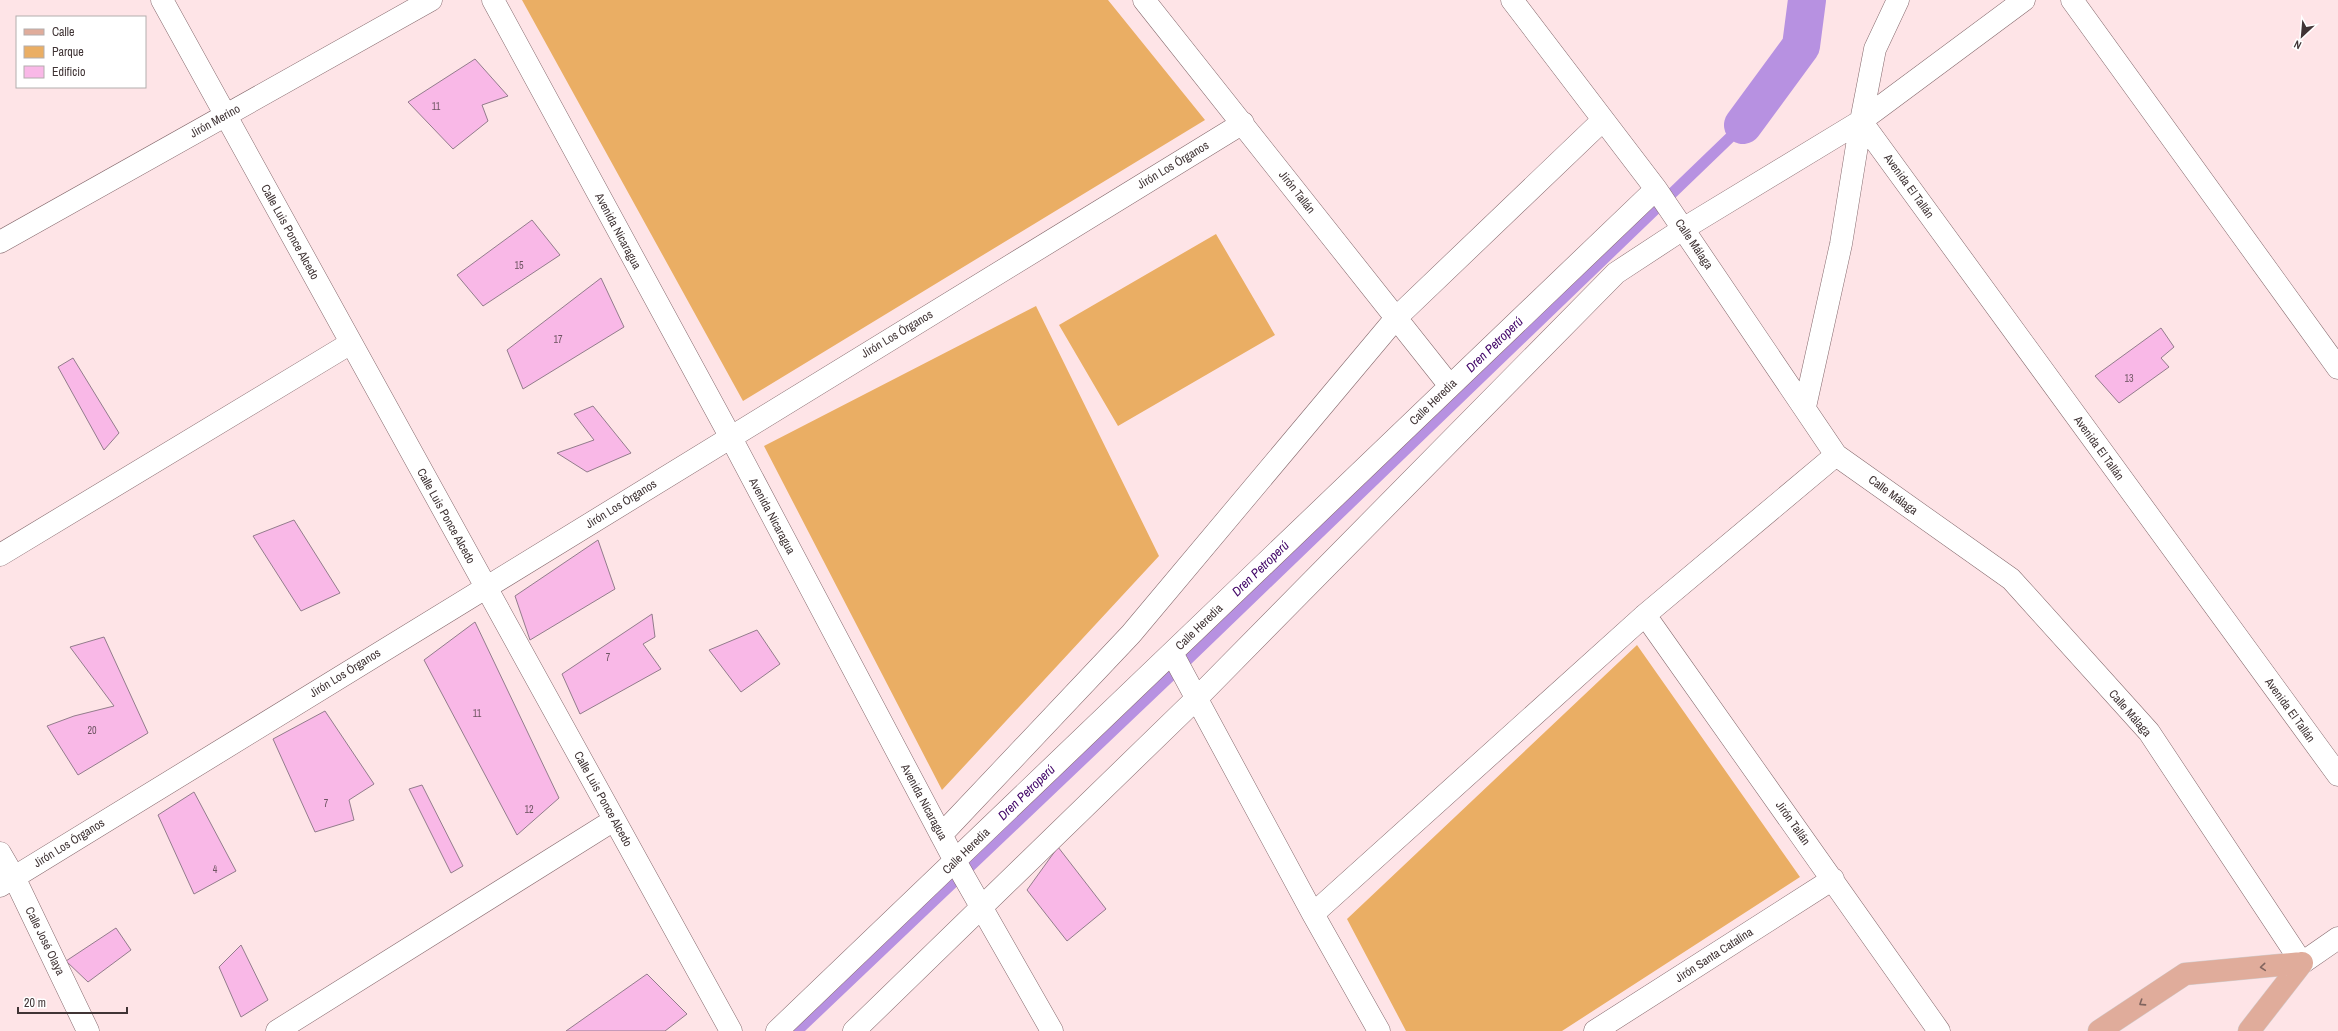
<svg xmlns="http://www.w3.org/2000/svg" width="2338" height="1031" viewBox="0 0 2338 1031" font-family="'Archivo Narrow',sans-serif">
  <style>
    .green { fill: #eaae64 }
    .lines { fill: none; stroke-linecap: round; stroke-linejoin: round }
    .stream { stroke: #b791e1; stroke-width: 11 }
    .canal { stroke: #b791e1; stroke-width: 38 }
    .building { fill: #f9b8e7; stroke: #937c8c }
    .minor-casing { stroke: #85696d; stroke-width: 23 }
    .major-casing { stroke: #d1cecf; stroke-width: 23 }
    .minor { stroke: #fff; stroke-width: 22 }
    .major { stroke: #e0ac9b; stroke-width: 22 }
    .oneway { stroke: #80645e }
    .labels { text-anchor: middle; stroke-width: 4; stroke-linejoin: round; paint-order: stroke }
    .number-label { font-size: 10px; fill: #6e5562 }
    .street-label { font-size: 12px; fill: #403435; stroke: #fff }
    .water-label { font-size: 13px; font-style: italic; fill: #3f0266; stroke: #fff }
  </style>
  <rect width="100%" height="100%" fill="#fee4e7"/>
  <path class="green" d="M522,0H1108L1205,120L743,401Z
    M1216,234L1275,335L1118,426L1059,325Z
    M1036,306L1159,556L942,790L764,446Z
    M1637,645L1800,877L1562,1031H1406L1347,919Z"/>
  <g class="lines">
    <path class="stream" d="M797,1031L1180,667L1743,125"/>
    <path class="canal" d="M1743,125L1801,46L1807,0"/>
  </g>
  <path class="building" d="M475,59L508,96L482,105L488,121L453,149L408,102Z
    M532,220L560,255L483,306L457,275Z
    M601,278L624,327L523,389L507,350Z
    M2161,328L2174,347L2161,358L2169,367L2119,403L2095,376Z
    M73,358L119,433L104,450L58,367Z
    M593,406L631,453L587,472L557,453L594,440L574,414Z
    M294,520L340,593L301,611L253,536Z
    M598,540L615,589L530,640L515,596Z
    M652,614L655,637L643,644L661,669L580,714L562,674Z
    M475,622L559,798L517,835L424,660Z
    M757,630L780,664L741,692L709,650Z
    M104,637L148,733L78,775L47,726L74,716L114,706L70,647Z
    M325,711L374,784L349,800L354,820L315,832L273,739Z
    M422,785L463,866L451,873L409,789Z
    M194,792L236,871L194,894L158,815Z
    M1058,847L1106,909L1067,941L1027,890Z
    M116,928L131,950L88,982L66,961Z
    M241,945L268,1000L241,1017L219,967Z
    M647,974L687,1014L665,1031H566Z"/>
  <g class="lines">
    <defs>
      <path id="minor" d="M162,0L731,1031
        M493,0L730,436L955,861L1052,1031
        M1144,0L1450,386
        M1512,0L1656,189L1836,455L2011,579L2149,732L2302,963L2338,938
        M2072,0L2338,368
        M1861,121L2338,775
        M0,242L431,0
        M1805,407L1841,244L1861,121L1875,49L1898,0
        M0,555L351,343
        M1645,615L1939,1031
        M1172,653L1313,914L1379,1031
        M941,835L1131,634L1396,318L1603,120
        M0,853L14,877L88,1031
        M0,886L1243,123
        M1313,914L1645,615L1836,455
        M277,1031L614,820
        M777,1031L1656,189
        M854,1031L1197,698L1616,273L1683,229L1861,121L2024,0
        M1595,1031L1833,879"/>
      <path id="major" d="M2099,1031L2185,974L2302,963
        M2249,1031L2302,963"/>
    </defs>
    <use href="#minor" class="minor-casing"/>
    <use href="#major" class="major-casing"/>
    <use href="#minor" class="minor"/>
    <use href="#major" class="major"/>
  </g>
  <defs><path id="oneway-chevron" d="M-2-3.5L2.5 0L-2 3.5" fill="none" stroke-width="1.6" stroke-linecap="round" stroke-linejoin="round"/></defs>
  <g class="oneway">
    <use href="#oneway-chevron" transform="translate(2263 967) rotate(175)"/>
    <use href="#oneway-chevron" transform="translate(2142 1003) rotate(147)"/>
  </g>
  <g class="labels">
    <g class="number-label">
      <text x="436" y="110">11</text>
      <text x="519" y="269">15</text>
      <text x="558" y="343">17</text>
      <text x="2129" y="382">13</text>
      <text x="608" y="661">7</text>
      <text x="477" y="717">11</text>
      <text x="92" y="734">20</text>
      <text x="326" y="807">7</text>
      <text x="529" y="813">12</text>
      <text x="215" y="873">4</text>
    </g>
    <g class="street-label">
      <text transform="translate(215 121) rotate(-29)" y="4">Jirón Merino</text>
      <text transform="translate(1173 165) rotate(-31)" y="4">Jirón Los Órganos</text>
      <text transform="translate(1909 186) rotate(54)" y="4">Avenida El Tallán</text>
      <text transform="translate(1297 192) rotate(52)" y="4">Jirón Tallán</text>
      <text transform="translate(618 231) rotate(62)" y="4">Avenida Nicaragua</text>
      <text transform="translate(290 232) rotate(61)" y="4">Calle Luis Ponce Alcedo</text>
      <text transform="translate(1694 244) rotate(56)" y="4">Calle Málaga</text>
      <text transform="translate(897 334) rotate(-31)" y="4">Jirón Los Órganos</text>
      <text transform="translate(1433 402) rotate(-44)" y="4">Calle Heredia</text>
      <text transform="translate(2099 448) rotate(54)" y="4">Avenida El Tallán</text>
      <text transform="translate(1893 495) rotate(36)" y="4">Calle Málaga</text>
      <text transform="translate(621 504) rotate(-32)" y="4">Jirón Los Órganos</text>
      <text transform="translate(446 516) rotate(61)" y="4">Calle Luis Ponce Alcedo</text>
      <text transform="translate(772 516) rotate(62)" y="4">Avenida Nicaragua</text>
      <text transform="translate(1199 627) rotate(-44)" y="4">Calle Heredia</text>
      <text transform="translate(345 673) rotate(-32)" y="4">Jirón Los Órganos</text>
      <text transform="translate(2290 710) rotate(54)" y="4">Avenida El Tallán</text>
      <text transform="translate(2130 713) rotate(49)" y="4">Calle Málaga</text>
      <text transform="translate(603 799) rotate(61)" y="4">Calle Luis Ponce Alcedo</text>
      <text transform="translate(924 802) rotate(62)" y="4">Avenida Nicaragua</text>
      <text transform="translate(1793 823) rotate(55)" y="4">Jirón Tallán</text>
      <text transform="translate(69 843) rotate(-32)" y="4">Jirón Los Órganos</text>
      <text transform="translate(966 851) rotate(-44)" y="4">Calle Heredia</text>
      <text transform="translate(45 941) rotate(64)" y="4">Calle José Olaya</text>
      <text transform="translate(1714 955) rotate(-33)" y="4">Jirón Santa Catalina</text>
    </g>
    <g class="water-label">
      <text transform="translate(1494 344) rotate(-44)" y="5">Dren Petroperú</text>
      <text transform="translate(1260 568) rotate(-44)" y="5">Dren Petroperú</text>
      <text transform="translate(1026 792) rotate(-44)" y="5">Dren Petroperú</text>
    </g>
  </g>
  <rect x="16" y="16" width="130" height="72" fill="#ffffff" stroke="#b3aeae"/>
  <rect x="24" y="29" width="20" height="6" fill="#e0ac9b" stroke="#b3aeae"/>
  <text x="52" y="36" font-size="12" fill="#403435">Calle</text>
  <rect x="24" y="46" width="20" height="12" fill="#eaae64" stroke="#b3aeae"/>
  <text x="52" y="56" font-size="12" fill="#403435">Parque</text>
  <rect x="24" y="66" width="20" height="12" fill="#f9b8e7" stroke="#b3aeae"/>
  <text x="52" y="76" font-size="12" fill="#403435">Edificio</text>
  <g transform="translate(2302 36) rotate(206)" stroke="#ffffff" stroke-width="3" paint-order="stroke">
  <path d="M0-3L7 15L0 10L-7 15Z" fill="#403435"/>
  <text y="-6" font-size="11" font-weight="bold" text-anchor="middle" fill="#403435">N</text>
  </g>
  <path d="M18 1007v6h109v-6" fill="none" stroke="#403435" stroke-width="2"/>
  <text x="24" y="1007" font-size="12" fill="#403435" stroke="#ffffff" stroke-width="3" paint-order="stroke">20 m</text>
</svg>
